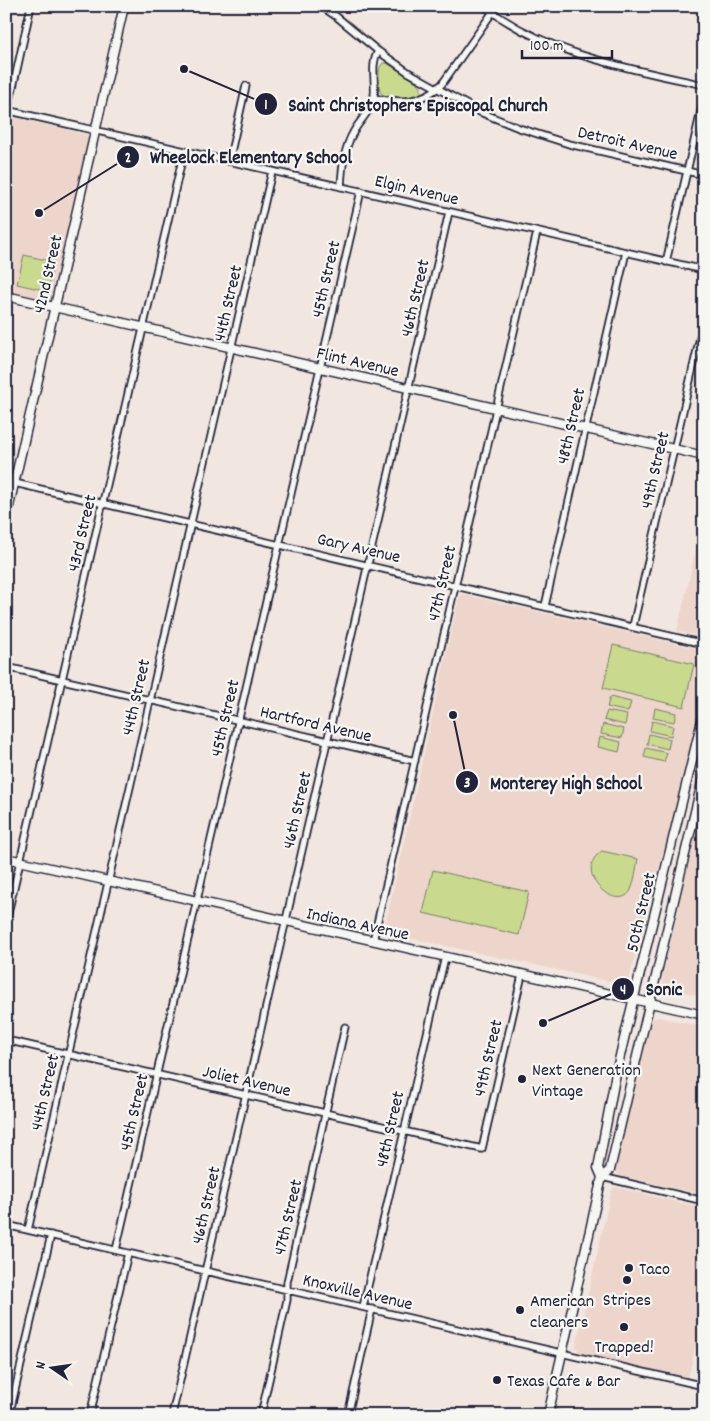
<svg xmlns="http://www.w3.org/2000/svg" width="710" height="1421" viewBox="0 0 710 1421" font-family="Dekko,sans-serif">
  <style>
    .built { fill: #eed5cb }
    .green { fill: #c9da8f; stroke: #767e65 }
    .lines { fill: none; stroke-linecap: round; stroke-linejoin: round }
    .street-casing { stroke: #22223b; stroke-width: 9 }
    .secondary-casing { stroke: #22223b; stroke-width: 11 }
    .street { stroke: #f6f6f2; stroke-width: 5.5 }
    .secondary { stroke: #f6f6f2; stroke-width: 8 }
    .poi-dot { fill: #22223b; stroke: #f6f6f2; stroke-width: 2 }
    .labels { text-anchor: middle; stroke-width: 4.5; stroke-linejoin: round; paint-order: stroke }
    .street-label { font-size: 18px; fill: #22223b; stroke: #f6f6f2 }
    .poi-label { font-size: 18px; fill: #22223b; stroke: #f6f6f2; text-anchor: start }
    .leader { fill: none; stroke: #22223b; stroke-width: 2 }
    .callout-dot { fill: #22223b; stroke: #f6f6f2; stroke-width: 2 }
    .mark-label { font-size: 15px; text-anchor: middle; font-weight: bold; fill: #fff }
    .callout-label { font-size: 19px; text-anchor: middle; font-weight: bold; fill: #22223b; stroke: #f6f6f2; stroke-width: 4.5; stroke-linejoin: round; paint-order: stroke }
  </style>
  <rect width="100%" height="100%" fill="#f2e7e0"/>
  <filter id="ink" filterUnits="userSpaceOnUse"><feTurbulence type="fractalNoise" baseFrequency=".02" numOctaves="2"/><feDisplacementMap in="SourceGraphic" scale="10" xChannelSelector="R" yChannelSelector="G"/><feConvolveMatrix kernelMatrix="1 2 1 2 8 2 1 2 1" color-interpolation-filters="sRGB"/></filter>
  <g filter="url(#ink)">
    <path class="built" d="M6,115L89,135L50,300L6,291Z
      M704,514V638L677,631Z
      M462,594L704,650V690L668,838L646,911L630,977L624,983H617L386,933L384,930L459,597Z
      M704,797V997L667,989L663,984L662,979Z
      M658,1017L704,1027V1195L621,1176L617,1173L616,1168L650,1025L653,1019Z
      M614,1187L704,1208V1312L688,1378L579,1352L576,1347L611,1192Z"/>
    <path class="green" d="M383,63H387L418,83L421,87V93C413,98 389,101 382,94C378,90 379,83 379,78C379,72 378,68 383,63Z
      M24,255L54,262L47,291L17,284Z
      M613,645L694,664L684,707L603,688Z
      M610,697L631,702L628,712L607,707Z
      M655,708L676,713L674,722L653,718Z
      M607,711L627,715L625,725L604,720Z
      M652,721L673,726L671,736L650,731Z
      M603,724L624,729L622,738L601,734Z
      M649,734L670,739L668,749L647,744Z
      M600,737L621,742L619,752L598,747Z
      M646,748L667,753L664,762L644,757Z
      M602,851L638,859C636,868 635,881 631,890C618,915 570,872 602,851Z
      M433,870L529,892L519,935L423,913Z"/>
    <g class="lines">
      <defs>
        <path id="street" d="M321,6L337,17L378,51L408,72L480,112L519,128L569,144L704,175
          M484,6C548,55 627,68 704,85
          M373,98C400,103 422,104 442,84L497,6
          M6,110L704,270
          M8,110L31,6
          M229,161L246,86
          M341,187C342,167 344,148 354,131C360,120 372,110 374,97C376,82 370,65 378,51
          M666,262L704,98
          M6,481L704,644
          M545,606L626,252
          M633,626L704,320
          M6,667L415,761
          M6,922L184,151
          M373,941L537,232
          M6,1040L482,1149L522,975
          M602,1177L704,1201
          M6,1225L704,1386
          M28,1230L272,171
          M116,1250L361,191
          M363,1307L445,957
          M6,1411L21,1415
          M10,1412L51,1235
          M90,1415L128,1253
          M172,1415L449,212
          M261,1415L287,1300V1282L345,1027
          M348,1415L372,1309
          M544,1415L548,1412L559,1415"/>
        <path id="secondary" d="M6,296L704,456
          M6,519L124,6
          M6,858L704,1015
          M602,1177L598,1168L616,1073L628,1022L704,712
          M548,1415L602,1177L610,1170L704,774"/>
      </defs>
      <use href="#street" class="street-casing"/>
      <use href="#secondary" class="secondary-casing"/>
      <use href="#street" class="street"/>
      <use href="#secondary" class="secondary"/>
    </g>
  </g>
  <g class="poi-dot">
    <circle cx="522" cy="1079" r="5"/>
    <circle cx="629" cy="1268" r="5"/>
    <circle cx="627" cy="1280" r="5"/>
    <circle cx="520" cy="1310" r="5"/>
    <circle cx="624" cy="1327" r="5"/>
    <circle cx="497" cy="1380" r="5"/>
  </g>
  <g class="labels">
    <g class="street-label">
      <text transform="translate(628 142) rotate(13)" y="6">Detroit Avenue</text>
      <text transform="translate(417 189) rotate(13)" y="6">Elgin Avenue</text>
      <text transform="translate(47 274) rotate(-77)" y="6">42nd Street</text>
      <text transform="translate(325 279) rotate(-77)" y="6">45th Street</text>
      <text transform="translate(414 298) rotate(-77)" y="6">46th Street</text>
      <text transform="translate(227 303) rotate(-77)" y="6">44th Street</text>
      <text transform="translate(358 361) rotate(13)" y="6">Flint Avenue</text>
      <text transform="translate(570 426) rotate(-77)" y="6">48th Street</text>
      <text transform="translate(654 470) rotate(-77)" y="6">49th Street</text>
      <text transform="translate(81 533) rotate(-77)" y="6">43rd Street</text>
      <text transform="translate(359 547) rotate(13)" y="6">Gary Avenue</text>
      <text transform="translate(441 583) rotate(-77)" y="6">47th Street</text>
      <text transform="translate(135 697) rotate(-77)" y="6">44th Street</text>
      <text transform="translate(224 718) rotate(-77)" y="6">45th Street</text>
      <text transform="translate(316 723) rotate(13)" y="6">Hartford Avenue</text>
      <text transform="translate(296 810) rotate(-77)" y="6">46th Street</text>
      <text transform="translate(640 912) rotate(-77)" y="6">50th Street</text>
      <text transform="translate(358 923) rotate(12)" y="6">Indiana Avenue</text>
      <text transform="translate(487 1058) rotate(-77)" y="6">49th Street</text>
      <text transform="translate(247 1080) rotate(13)" y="6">Joliet Avenue</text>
      <text transform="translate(44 1092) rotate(-77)" y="6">44th Street</text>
      <text transform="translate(133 1112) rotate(-77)" y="6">45th Street</text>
      <text transform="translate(389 1129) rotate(-77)" y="6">48th Street</text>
      <text transform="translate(205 1205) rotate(-77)" y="6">46th Street</text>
      <text transform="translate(287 1217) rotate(-77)" y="6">47th Street</text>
      <text transform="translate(358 1291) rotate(13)" y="6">Knoxville Avenue</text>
    </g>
    <g class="poi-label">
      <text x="532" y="1075">Next Generation<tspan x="532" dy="21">Vintage</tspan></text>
      <text x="639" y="1274">Taco</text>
      <text x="627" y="1305" text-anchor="middle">Stripes</text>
      <text x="530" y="1306">American<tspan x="530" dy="21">cleaners</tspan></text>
      <text x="624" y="1352" text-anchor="middle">Trapped!</text>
      <text x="507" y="1386">Texas Cafe &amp; Bar</text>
    </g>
  </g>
  <path class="leader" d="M184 69L266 104M39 213L128 157M453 715L467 782M543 1023L623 989"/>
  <g class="callout-dot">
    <circle cx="184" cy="69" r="5"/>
    <circle cx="39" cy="213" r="5"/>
    <circle cx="453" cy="715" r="5"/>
    <circle cx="543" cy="1023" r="5"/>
    <circle cx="266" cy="104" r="12"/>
    <circle cx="128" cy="157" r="12"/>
    <circle cx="467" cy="782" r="12"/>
    <circle cx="623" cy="989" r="12"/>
  </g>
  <g class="mark-label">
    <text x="266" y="109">1</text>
    <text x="128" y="162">2</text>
    <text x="467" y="787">3</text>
    <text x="623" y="994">4</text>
  </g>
  <g class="callout-label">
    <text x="418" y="111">Saint Christophers Episcopal Church</text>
    <text x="251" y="163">Wheelock Elementary School</text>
    <text x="566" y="789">Monterey High School</text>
    <text x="664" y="995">Sonic</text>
  </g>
  <rect width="710" height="1421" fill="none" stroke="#f6f6f2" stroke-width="25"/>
  <rect x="12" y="12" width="685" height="1396" fill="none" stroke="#22223b" stroke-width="2" filter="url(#ink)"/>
  <g transform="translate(52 1368) rotate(283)" stroke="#f6f6f2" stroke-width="4" paint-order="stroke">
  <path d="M0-4L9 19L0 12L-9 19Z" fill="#22223b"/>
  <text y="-8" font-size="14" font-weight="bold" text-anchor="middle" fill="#22223b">N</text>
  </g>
  <path d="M522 50v8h90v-8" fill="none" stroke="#22223b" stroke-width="2.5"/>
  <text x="530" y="50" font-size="15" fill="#22223b" stroke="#f6f6f2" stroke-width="4" paint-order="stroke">100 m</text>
</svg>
